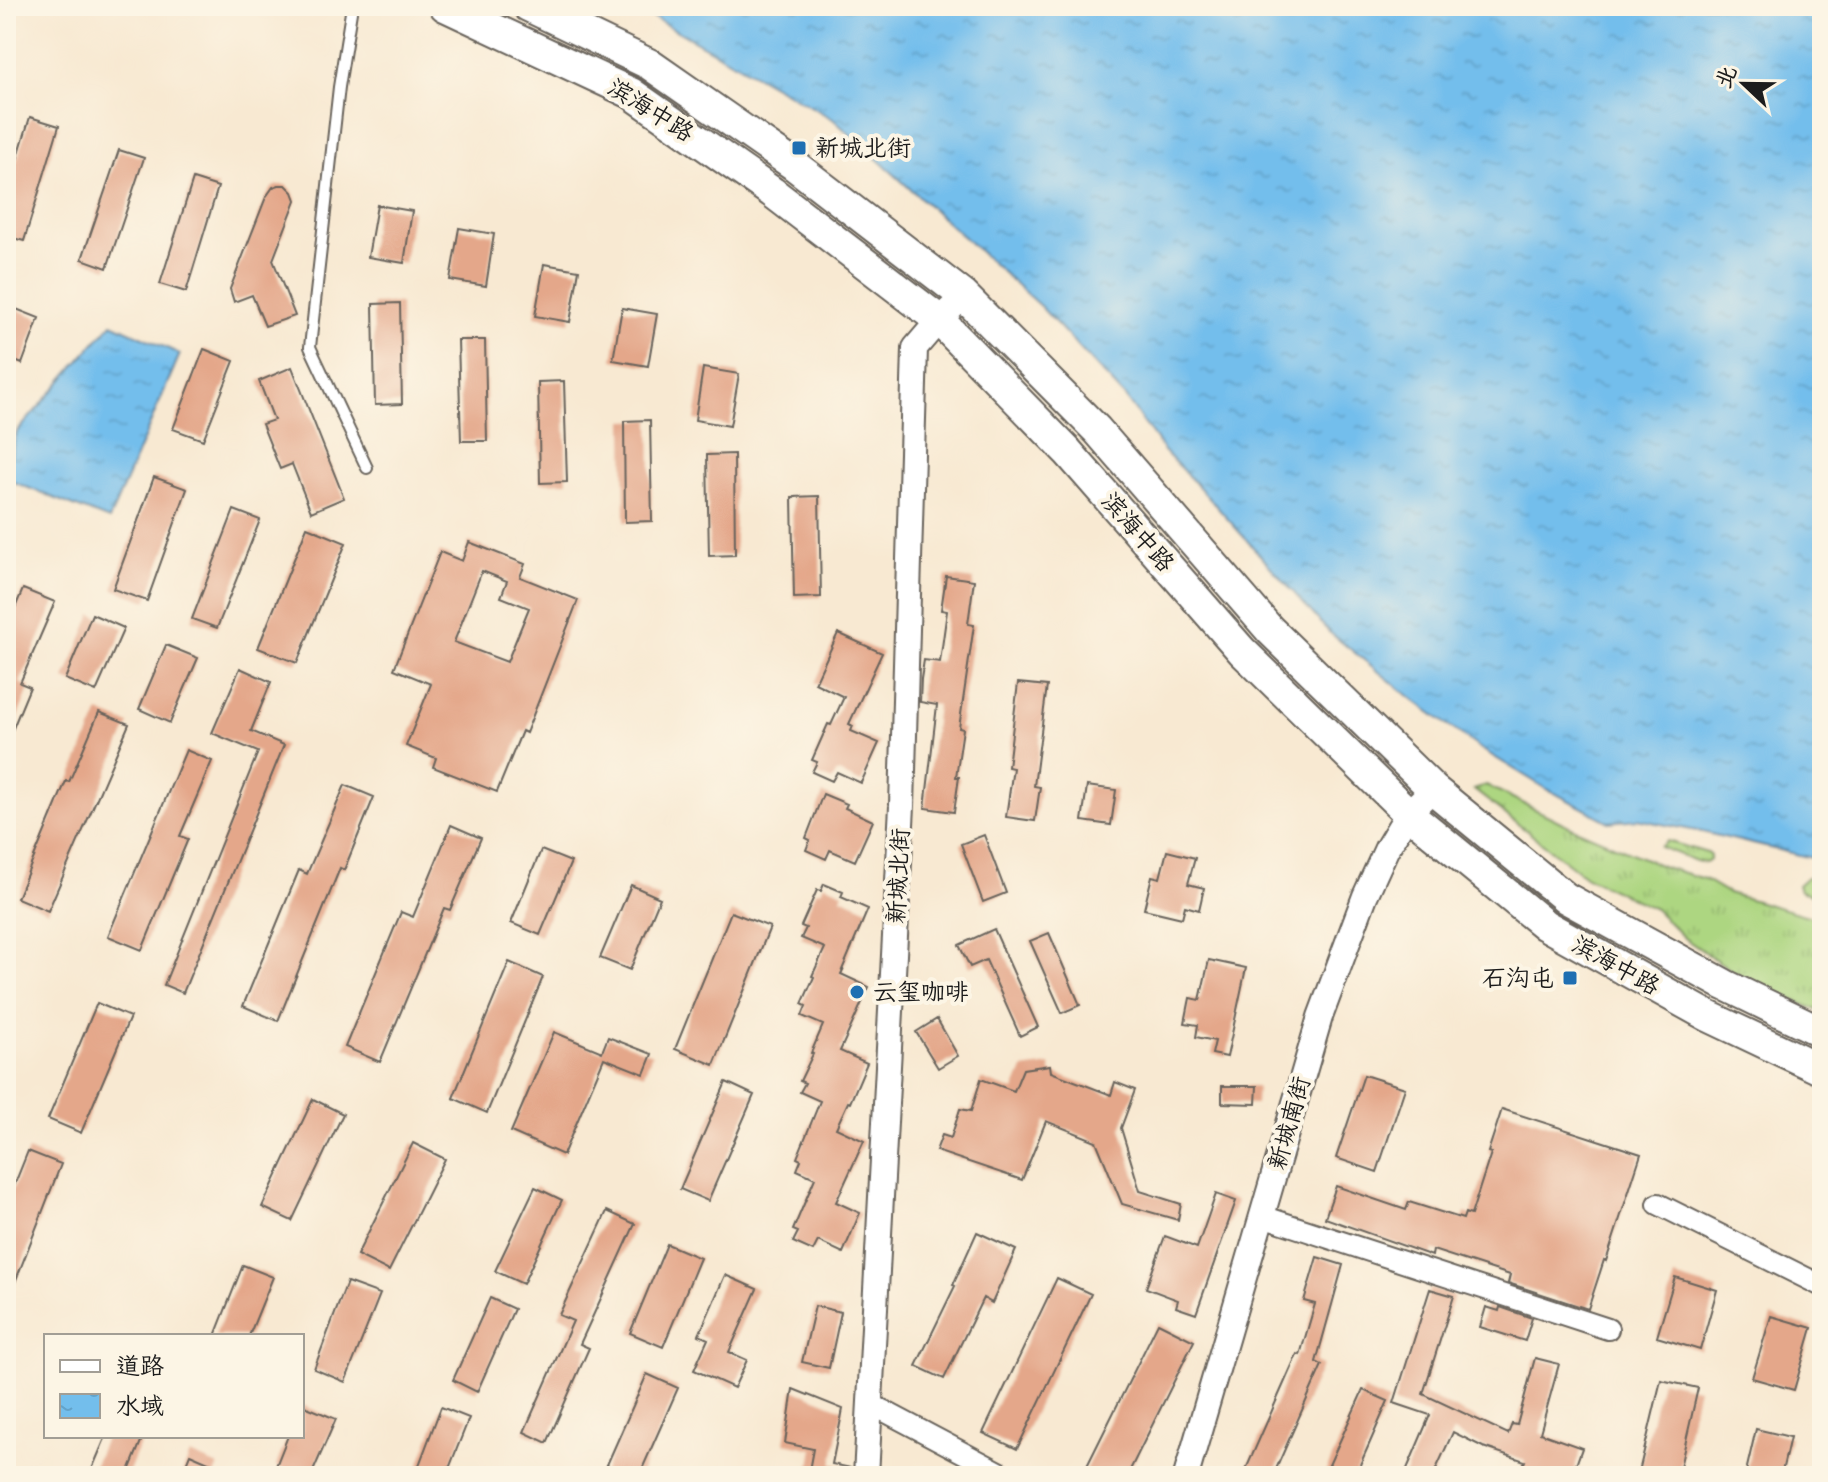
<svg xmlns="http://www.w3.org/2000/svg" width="1828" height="1482" viewBox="0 0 1828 1482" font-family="'Balsamiq Sans','LXGW WenKai TC',sans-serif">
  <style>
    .grass { fill: url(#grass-tufts); stroke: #64794e; stroke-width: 2 }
    .water { fill: url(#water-ripples); stroke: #486d84; stroke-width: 2 }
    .building { fill: #e4a78a; fill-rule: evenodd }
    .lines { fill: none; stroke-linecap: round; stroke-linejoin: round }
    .service-casing { stroke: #69645c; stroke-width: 14 }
    .minor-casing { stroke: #69645c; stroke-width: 24 }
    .tertiary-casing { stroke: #69645c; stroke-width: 28 }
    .primary-casing { stroke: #69645c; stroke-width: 34 }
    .service { stroke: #fff; stroke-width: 10 }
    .minor { stroke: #fff; stroke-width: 20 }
    .tertiary { stroke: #fff; stroke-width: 24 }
    .primary { stroke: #fff; stroke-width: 30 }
    .poi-dot { fill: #1f6fb2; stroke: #fcf5e5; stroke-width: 3 }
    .labels { text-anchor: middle; stroke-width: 8; stroke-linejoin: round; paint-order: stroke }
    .street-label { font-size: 24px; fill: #1c1c1c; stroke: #fcf5e5 }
    .poi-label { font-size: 24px; fill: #1c1c1c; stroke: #fcf5e5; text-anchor: start }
  </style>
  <defs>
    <pattern id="grass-tufts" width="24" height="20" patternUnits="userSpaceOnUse" patternTransform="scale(2)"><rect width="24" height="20" fill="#add681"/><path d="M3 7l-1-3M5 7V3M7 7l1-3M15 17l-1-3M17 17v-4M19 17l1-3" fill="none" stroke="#94b76f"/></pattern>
    <pattern id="water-ripples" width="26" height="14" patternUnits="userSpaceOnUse" patternTransform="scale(2)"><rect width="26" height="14" fill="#73beec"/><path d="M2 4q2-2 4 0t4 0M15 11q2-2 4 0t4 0" fill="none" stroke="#63a3ca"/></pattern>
  </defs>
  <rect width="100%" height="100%" fill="#fcf5e5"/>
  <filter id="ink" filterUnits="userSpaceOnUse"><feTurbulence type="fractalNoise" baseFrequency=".0125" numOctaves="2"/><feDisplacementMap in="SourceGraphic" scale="16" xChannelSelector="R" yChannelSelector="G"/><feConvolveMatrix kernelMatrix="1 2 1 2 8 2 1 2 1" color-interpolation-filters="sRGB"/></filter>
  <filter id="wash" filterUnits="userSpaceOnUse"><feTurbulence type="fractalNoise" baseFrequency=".006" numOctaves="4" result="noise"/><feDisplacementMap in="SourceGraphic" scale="32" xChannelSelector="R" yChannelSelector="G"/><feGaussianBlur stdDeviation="1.8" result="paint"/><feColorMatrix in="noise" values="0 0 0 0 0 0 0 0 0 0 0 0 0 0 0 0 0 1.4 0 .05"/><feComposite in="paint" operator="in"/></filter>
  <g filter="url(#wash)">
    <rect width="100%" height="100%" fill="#f8e9d2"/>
    <path class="grass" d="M1486,785L1573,828L1664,867L1704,879L1728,893L1822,920V1012L1749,982L1684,938L1655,909L1586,877L1474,790Z
      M1667,841L1707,853L1710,856V860L1706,863L1696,861L1660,847Z
      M1807,877H1822V898L1800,891L1798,885Z"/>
    <path class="water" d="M633,6H1822V858H1812L1702,832L1637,819L1609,822L1545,788L1478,747L1419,704L1329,632L1200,488L1165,452L1125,397L1041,307L833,119Z
      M112,323L180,354L109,520L6,479V472L17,432Z"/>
    <g id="blocks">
      <path class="building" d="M30,117L59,126L24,241L6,236V196Z
        M119,150L144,158L107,268L82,259Z
        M193,179L218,187L186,292L160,284Z
        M279,185H286L293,192L296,200L273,260L295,316L265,326L252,295L234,302L230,289L266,197L273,187Z
        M377,205L412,211L404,263L368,257Z
        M459,228L494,234L486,286L450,280Z
        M544,264L579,270L570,322L535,316Z
        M400,303L402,404L375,405L373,304Z
        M6,305L39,318L22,364L6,357Z
        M622,308L657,314L648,366L613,360Z
        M458,340H485L487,441H461Z
        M204,349L234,361L203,440L173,429Z
        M292,367L344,498L311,512L292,464L280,469L262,424L274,420L259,381Z
        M703,368L739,374L730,426L695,420Z
        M564,381L567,482L540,483L538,382Z
        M650,420L652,521L625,522L624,421Z
        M734,454L735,555L709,556L707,455Z
        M154,477L187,489L147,601L113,589Z
        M819,496L821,597L794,598L792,497Z
        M234,510L260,520L217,628L192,619Z
        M307,527L346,543L297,663L258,648Z
        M469,542L525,564L520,577L578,600L526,733L522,731L497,792L433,767L436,758L406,746L431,684L394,669L440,552L462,561ZM482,571L507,581L501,597L529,608L507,662L454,642Z
        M946,576L974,580L968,624L974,625L959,728L963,729L956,777H959L954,812L925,808L937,705L920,702L921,679L924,660L940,662L947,611L941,610Z
        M23,589L55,602L20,683L30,687L6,745V629Z
        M92,614L124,628L96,692L65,679Z
        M838,633L882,653L849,724L853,726L851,731L879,743L861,783L837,772L832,781L812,772L817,762L812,760L828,724L831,725L844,697L815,683Z
        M166,645L198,658L170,723L139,709Z
        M240,668L271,682L251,731L284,745L183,993L164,985L258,752L212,733Z
        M1018,683L1047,686L1034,786L1040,787L1035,821L1006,817L1013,768L1008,767Z
        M99,712L129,724L48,911L17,898L66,781L69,782Z
        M186,750L212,761L180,836L188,839L142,950L108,936Z
        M345,785L374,797L344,870L340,868L278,1021L243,1006L299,870L307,874Z
        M1087,786L1116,790L1111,825L1082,821Z
        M823,794L847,804L845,808L873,821L855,861L830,850L826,859L806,850L810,840L806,838Z
        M451,825L481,838L450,910L444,908L380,1062L345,1047L401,912L413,917Z
        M984,835L1006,893L983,902L961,844Z
        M541,850L571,862L540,935L511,923Z
        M1167,851L1195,858L1188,884L1204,888L1199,910L1185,906L1182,918L1144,909L1152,876L1160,878Z
        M824,884L843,892L841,897L868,909L842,970H843L841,974L869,987L840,1051L867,1063L850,1103L848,1102L836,1128L864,1141L836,1202L860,1213L843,1253L818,1241L813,1251L793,1242L798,1232L793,1230L815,1178L797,1170L801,1160L797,1158L820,1101L800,1092L805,1083L800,1081L813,1054L811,1053L823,1025L802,1016L806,1006L802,1004L814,977L812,976L825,948L801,938L806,928L801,926L817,890L821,891Z
        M631,885L660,898L630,970L600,958Z
        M731,912L770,927L714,1065L675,1049Z
        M994,929L1038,1027L1020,1036L986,960L970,967L959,945Z
        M1049,933L1080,1005L1062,1013L1030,941Z
        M1209,960L1246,968L1227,1057L1212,1054L1215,1041L1196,1037L1198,1025L1185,1023L1190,998L1200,1000Z
        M509,962L543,977L487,1113L453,1098Z
        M97,1003L130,1017L81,1133L48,1119Z
        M937,1019L958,1056L938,1068L916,1032Z
        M554,1032L602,1052L608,1037L652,1054L644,1074L604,1058L563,1155L511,1132Z
        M1050,1065L1051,1072L1111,1095L1115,1082L1135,1090L1121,1128L1140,1191L1181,1204L1178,1220L1122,1204L1096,1141L1046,1121L1022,1180L936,1151L942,1135L951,1138L960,1109L971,1111L981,1079L1014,1091L1023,1069Z
        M1364,1075L1405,1088L1377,1172L1336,1158Z
        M726,1082L754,1095L708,1201L680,1189Z
        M1222,1086H1257L1256,1104L1222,1103Z
        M313,1099L343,1114L292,1221L262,1207Z
        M1502,1109L1641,1154L1606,1261L1604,1260L1588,1309L1508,1283L1510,1275L1433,1250L1432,1256L1325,1218L1336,1186L1406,1210L1409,1202L1463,1219L1465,1213L1471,1215L1491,1153L1488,1152Z
        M413,1143L445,1159L389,1271L357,1255Z
        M28,1151L61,1164L7,1303L6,1206Z
        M535,1187L562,1200L523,1284L495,1271Z
        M1216,1194L1236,1201L1196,1314L1176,1307L1178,1300L1146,1288L1165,1236L1197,1248Z
        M607,1211L635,1224L580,1344L589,1348L547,1443L524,1432L573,1321L559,1315Z
        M977,1232L1016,1250L992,1303L983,1298L944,1379L916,1366L955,1286L953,1285Z
        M667,1244L700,1258L663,1347L630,1333Z
        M1317,1257L1343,1265L1316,1362L1322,1365L1273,1476H1243L1297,1354L1300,1355L1315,1304L1304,1301Z
        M243,1265L273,1277L249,1336H215Z
        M725,1275L757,1289L729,1352L747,1360L734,1388L694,1370L708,1339L699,1335Z
        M1675,1277L1717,1290L1700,1350L1657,1337Z
        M1057,1278L1091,1294L1017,1449L983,1433Z
        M347,1282L380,1294L345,1382L314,1369Z
        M1430,1289L1454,1296L1423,1394L1508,1434L1512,1424L1517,1425L1535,1358L1559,1364L1540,1433L1582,1448L1572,1476H1518L1525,1461L1483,1447L1453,1432L1433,1476H1404L1430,1415L1394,1403Z
        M490,1298L514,1309L477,1392L453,1380Z
        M815,1306L841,1312L829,1368L802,1362Z
        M1486,1307L1499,1311L1500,1307L1532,1318L1525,1341L1480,1327Z
        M1771,1316L1812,1328L1794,1390L1752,1378Z
        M1158,1323L1194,1341L1127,1476H1082Z
        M647,1374L678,1388L639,1476H602Z
        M1661,1380L1698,1388L1678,1476H1638Z
        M793,1389L843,1409L832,1464L851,1468V1476H808L813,1449L785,1443Z
        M1363,1390L1388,1401L1371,1440L1355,1476H1324Z
        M302,1405L336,1419L311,1476H299L276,1466L288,1436H302Z
        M441,1407L469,1418L446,1476H415Z
        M1756,1429L1790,1437L1781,1476H1745Z
        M106,1436H135L142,1439L127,1476H89Z
        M190,1454L218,1466L214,1476H181Z"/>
    </g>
  </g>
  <g filter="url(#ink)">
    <use href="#blocks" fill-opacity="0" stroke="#69645c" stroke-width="2"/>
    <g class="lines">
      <defs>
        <path id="service" d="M352,6L339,87L310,347L367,468"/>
        <path id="minor" d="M1658,1204L1822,1286
          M1262,1216L1608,1329
          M869,1403L1007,1476"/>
        <path id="tertiary" d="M866,1476L902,806L915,348L939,320L964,296
          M1186,1476L1320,1017L1365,896L1387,848L1408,813L1433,789"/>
        <path id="primary" d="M445,6L631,93L772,192L939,320L1068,452L1242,651L1408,813L1545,925L1708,1016L1822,1070
          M528,6L649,64L794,165L964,296L1097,430L1270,630L1433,789L1566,898L1725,985L1822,1032"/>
      </defs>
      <use href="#service" class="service-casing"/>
      <use href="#minor" class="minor-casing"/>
      <use href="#tertiary" class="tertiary-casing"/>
      <use href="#primary" class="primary-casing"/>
      <use href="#service" class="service"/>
      <use href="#minor" class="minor"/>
      <use href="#tertiary" class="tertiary"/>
      <use href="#primary" class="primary"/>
    </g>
  </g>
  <g class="poi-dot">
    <rect x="791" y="140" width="16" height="16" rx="4"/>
    <rect x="1562" y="970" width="16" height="16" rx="4"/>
    <circle cx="857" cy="992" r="8"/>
  </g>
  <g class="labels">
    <g class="street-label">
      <text transform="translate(651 110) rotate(32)" y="8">滨海中路</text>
      <text transform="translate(1138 532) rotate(49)" y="8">滨海中路</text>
      <text transform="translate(898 876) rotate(-87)" y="8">新城北街</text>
      <text transform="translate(1616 965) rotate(29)" y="8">滨海中路</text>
      <text transform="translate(1289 1123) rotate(-74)" y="8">新城南街</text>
    </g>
    <g class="poi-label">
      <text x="815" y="156">新城北街</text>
      <text x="1554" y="986" text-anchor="end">石沟屯</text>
      <text x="873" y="1000">云玺咖啡</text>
    </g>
  </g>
  <rect width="1828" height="1482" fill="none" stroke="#fcf5e5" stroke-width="32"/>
  <rect x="44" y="1334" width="260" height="104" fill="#fcf5e5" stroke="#a29e95" stroke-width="2"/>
  <rect x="60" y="1360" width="40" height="12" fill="#ffffff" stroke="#a29e95" stroke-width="2"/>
  <text x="116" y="1374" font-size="24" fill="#1c1c1c">道路</text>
  <rect x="60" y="1394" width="40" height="24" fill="url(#water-ripples)" stroke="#a29e95" stroke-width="2"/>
  <text x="116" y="1414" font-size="24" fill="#1c1c1c">水域</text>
  <g transform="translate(1744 84) rotate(292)" stroke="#fcf5e5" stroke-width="6" paint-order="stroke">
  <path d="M0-6L14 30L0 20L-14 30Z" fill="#1c1c1c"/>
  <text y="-12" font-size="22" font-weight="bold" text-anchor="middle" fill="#1c1c1c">北</text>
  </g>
</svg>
